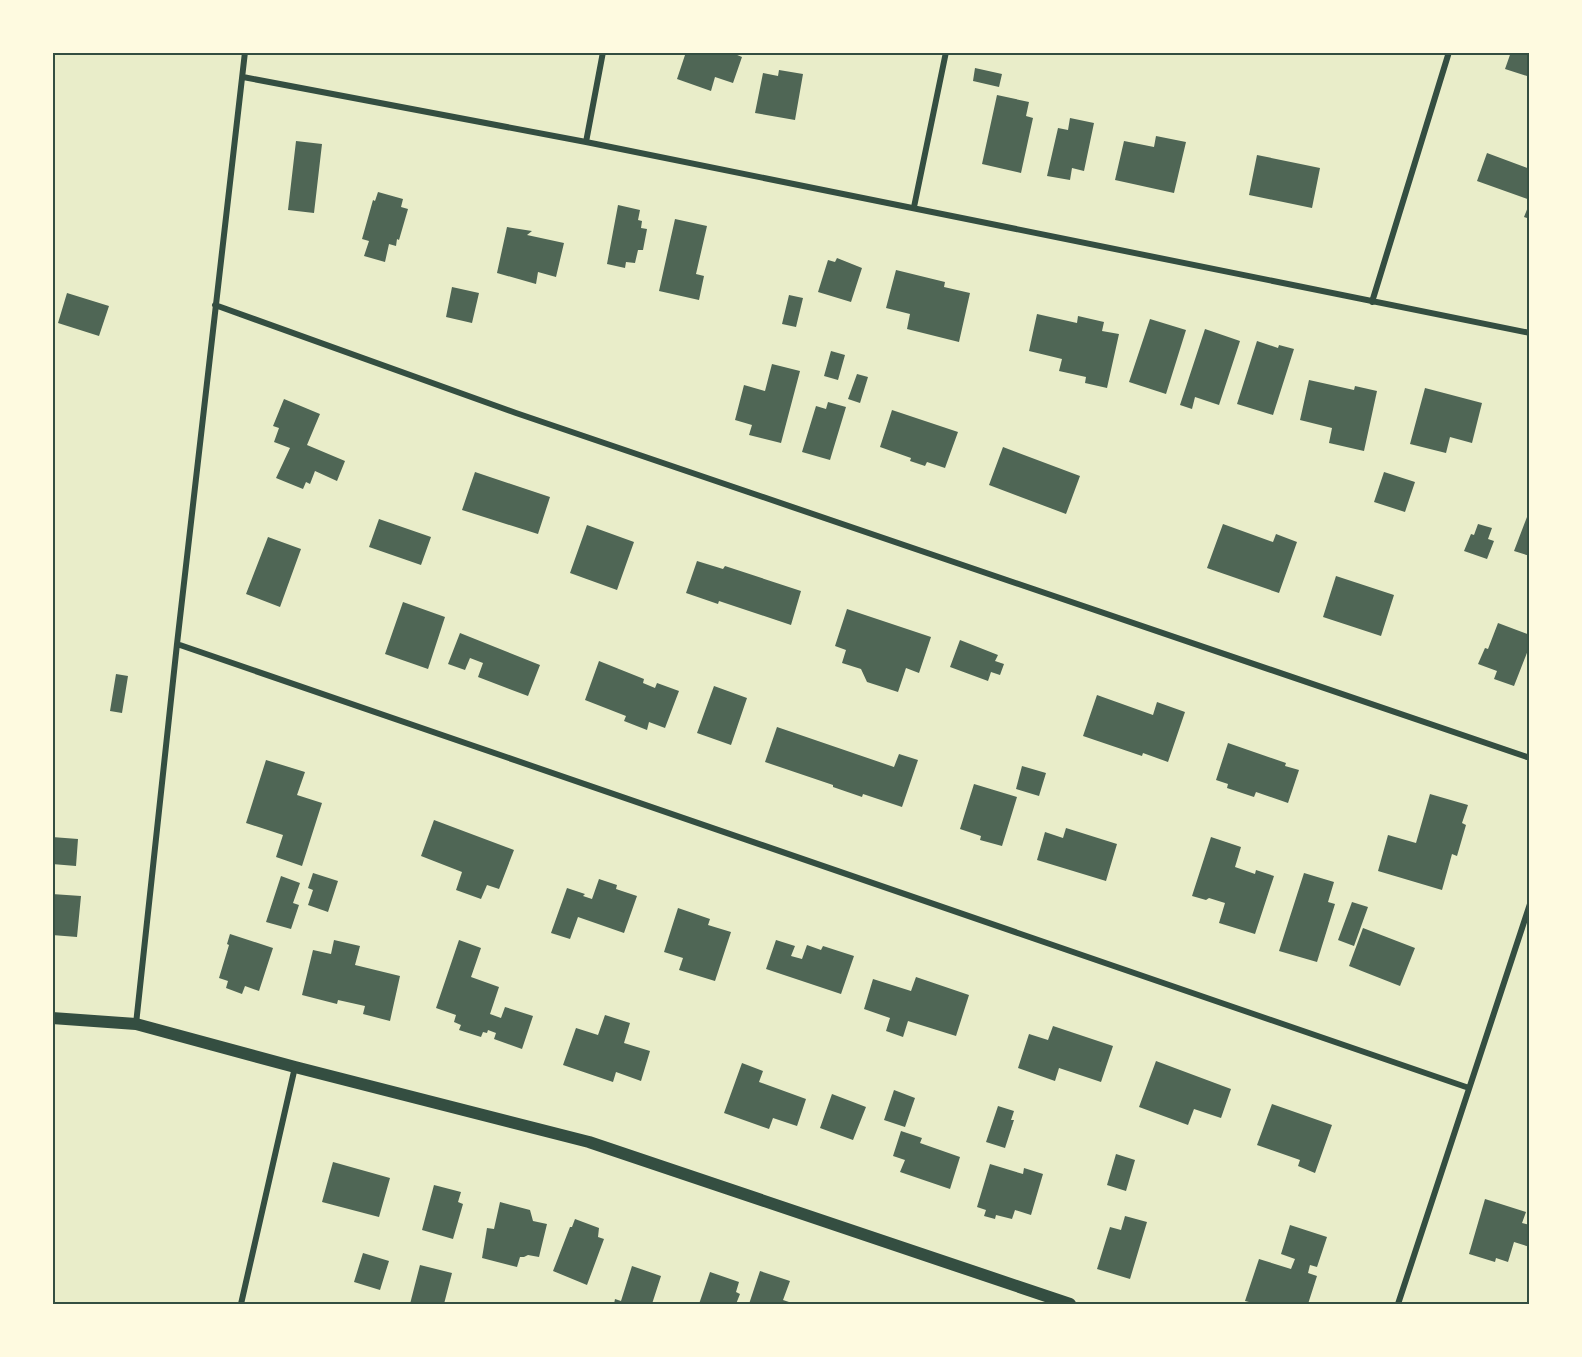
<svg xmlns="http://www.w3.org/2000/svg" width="1582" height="1357" viewBox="0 0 1582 1357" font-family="'Fira Sans Condensed',sans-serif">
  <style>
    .building { fill: #4f6655 }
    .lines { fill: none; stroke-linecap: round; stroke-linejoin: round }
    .minor { stroke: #344e41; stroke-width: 6 }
    .secondary { stroke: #344e41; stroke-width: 12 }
    .neatline { fill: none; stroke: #344e41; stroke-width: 2 }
  </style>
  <rect width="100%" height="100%" fill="#e9edc9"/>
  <path class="building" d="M686,52H730L742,57L733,83L715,77L711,91L677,79Z
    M1511,52H1530V77L1505,69Z
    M975,68L1002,74L999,87L973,81Z
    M779,70L803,74L795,120L755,113L763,73L778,76Z
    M997,95L1029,102L1026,116L1033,118L1021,173L982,164Z
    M1070,118L1094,123L1084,171L1072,168L1070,180L1047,176L1058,128L1068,130Z
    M1156,136L1186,142L1174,193L1115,180L1124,141L1154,147Z
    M296,141L322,144L314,213L288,210Z
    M1487,153L1530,169V200L1477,181Z
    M1257,155L1320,168L1312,208L1249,195Z
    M378,192L403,199L401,207L408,209L399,240L397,239L396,246L389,244L385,262L364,256L369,241L362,239L373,200L375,201Z
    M1530,202V219L1524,217Z
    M618,205L640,210L638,220L642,221L641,228L647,229L643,250H638L635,263L626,262L625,268L607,264Z
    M675,219L707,226L696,274L704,276L699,300L659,291Z
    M507,227L532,231L527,235L564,243L556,277L538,272L536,284L497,273Z
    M837,258L862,268L851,302L818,292L828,260L835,262Z
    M896,270L945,282L944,287L970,293L959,342L907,329L910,314L886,308Z
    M452,287L479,293L472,323L446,317Z
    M67,293L109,306L99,336L58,323Z
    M789,295L803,298L796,327L782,324Z
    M1037,314L1077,323L1078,316L1104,322L1102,331L1119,334L1107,388L1085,383L1086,377L1059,371L1062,359L1029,351Z
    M1150,319L1186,330L1166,394L1129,382Z
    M1205,329L1240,341L1219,405L1195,397L1192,409L1180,405Z
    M1257,341L1278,348L1279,345L1294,349L1273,415L1237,404Z
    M831,351L845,355L838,380L824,376Z
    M772,364L800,371L781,443L749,435L752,425L735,420L744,385L765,391Z
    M857,374L868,377L860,403L848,399Z
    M1309,380L1354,390L1355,386L1377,391L1364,451L1329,443L1332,428L1300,420Z
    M1425,388L1482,403L1472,443L1450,437L1446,453L1410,444Z
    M284,399L320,414L307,445L345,461L337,481L315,471L310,484L306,482L303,489L276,478L290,448L274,442L279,428L273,426Z
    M828,402L846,407L830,460L802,452L816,406L826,409Z
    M892,410L958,432L945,468L927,462L925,466L910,461L911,458L880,447Z
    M1003,447L1080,476L1066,514L989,485Z
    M475,472L550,497L538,534L462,510Z
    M1384,472L1415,482L1405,512L1374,502Z
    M1527,517L1530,518V556L1514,551Z
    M379,519L431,537L421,565L369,547Z
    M1223,524L1273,542L1276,534L1297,542L1279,593L1207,568Z
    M1478,524L1492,528L1488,539L1494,541L1487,559L1464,551L1471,534L1474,535Z
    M587,525L634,542L617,590L570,573Z
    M268,537L301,549L280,607L246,594Z
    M697,561L723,569L725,566L801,591L791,625L719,601L718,604L686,593Z
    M1336,576L1394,595L1381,636L1323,617Z
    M403,602L445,617L428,669L385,654Z
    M847,609L931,637L919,673L906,668L898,692L867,682L861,669L842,663L846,650L835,646Z
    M1498,623L1530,635V645L1514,686L1494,679L1497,671L1478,664L1485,648L1488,649Z
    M460,633L540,665L528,696L478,677L483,663L470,658L465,670L448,664Z
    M960,640L998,655L995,661L1004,664L1000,675L991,672L988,681L950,667Z
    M599,661L644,679L643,683L655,688L657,683L679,691L665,728L649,722L647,730L624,721L626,716L585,700Z
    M116,674L128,676L122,713L110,711Z
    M714,686L747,698L731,745L697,733Z
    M1097,695L1153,715L1157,702L1185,712L1168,762L1143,753L1142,756L1083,736Z
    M777,727L894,767L899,754L918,760L902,807L863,794L862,797L833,787V785L765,762Z
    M1228,743L1286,763L1285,766L1299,770L1288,803L1256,792L1254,797L1227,788L1228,784L1216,780Z
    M266,760L305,772L297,795L322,803L302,866L276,857L283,835L246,823Z
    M1022,766L1046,773L1039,796L1016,789Z
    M974,784L1017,797L1002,846L980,840L981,836L960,829Z
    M1430,794L1468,805L1462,823L1466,825L1457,856L1452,854L1442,890L1378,871L1388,835L1416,843Z
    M434,820L514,850L499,889L487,885L481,899L456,890L462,872L421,856Z
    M1066,828L1117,844L1106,881L1037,860L1045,832L1063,838Z
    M52,837L78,839L76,866L52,864Z
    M1211,837L1241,847L1235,867L1255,874L1256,870L1274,876L1255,934L1219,923L1225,903L1209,898L1206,900L1192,896Z
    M313,873L338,881L328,912L308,905L313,890L308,888Z
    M1304,873L1334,882L1328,902L1335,904L1317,962L1279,951Z
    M281,876L300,883L293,903L299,905L291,929L266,922Z
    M599,879L617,885L616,889L637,896L624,933L578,917L570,939L551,933L567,888L585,894L583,896L592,899Z
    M52,894L81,896L77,937L52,935Z
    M1352,902L1368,907L1354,946L1338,940Z
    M678,908L710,919L708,925L731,932L715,981L679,970L683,958L664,952Z
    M1363,928L1415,948L1400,986L1349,966Z
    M230,934L273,948L259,991L245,986L242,994L226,988L228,981L219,978L229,945L227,944Z
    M334,940L360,946L355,965L400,976L390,1021L363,1014L365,1006L338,1000L337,1004L302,995L313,950L331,954Z
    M459,940L481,948L471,977L499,987L490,1014L501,1018L505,1007L533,1016L522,1049L494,1039L496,1033L488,1030L487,1033L483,1032L481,1037L459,1030L461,1025L454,1022L456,1015L436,1008Z
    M776,940L795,946L791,956L802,959L807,945L821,950L823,946L854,956L841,994L766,969Z
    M916,977L969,995L956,1036L908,1021L903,1037L886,1031L890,1018L864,1009L873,979L911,991Z
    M605,1015L630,1023L624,1043L650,1051L641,1081L616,1072L613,1082L563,1065L576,1028L598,1035Z
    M1053,1026L1113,1046L1101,1082L1059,1068L1055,1081L1018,1068L1029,1034L1048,1040Z
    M1156,1061L1231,1089L1221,1118L1194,1109L1188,1125L1139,1107Z
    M742,1063L763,1071L759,1082L806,1099L797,1126L773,1118L769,1129L724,1113Z
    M894,1090L915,1098L905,1127L884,1120Z
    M832,1094L866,1107L853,1140L820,1128Z
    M1272,1104L1332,1125L1315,1173L1298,1166L1300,1160L1257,1145Z
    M998,1106L1014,1111L1011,1120H1014L1005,1148L986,1142Z
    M901,1131L922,1138L920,1143L960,1157L950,1189L900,1172L905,1160L893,1156Z
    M1116,1154L1135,1160L1126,1191L1107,1185Z
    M333,1162L390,1178L379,1217L322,1202Z
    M990,1164L1023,1174L1024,1168L1043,1174L1031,1215L1015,1210L1012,1219L996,1215L995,1219L984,1216L986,1210L977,1207Z
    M434,1185L461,1192L458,1202L463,1204L453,1239L422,1230Z
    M1485,1199L1526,1212L1522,1223L1530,1225V1247L1514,1242L1508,1262L1496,1258L1495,1262L1469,1254Z
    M500,1202L530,1210L533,1221L547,1224L539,1257L528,1255L524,1257H520L517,1267L482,1258L487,1228L494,1229Z
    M1125,1216L1147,1222L1130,1279L1097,1269L1110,1227L1121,1230Z
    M575,1219L599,1228L598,1237L604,1239L587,1285L553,1271L570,1227H572Z
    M1290,1225L1327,1237L1317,1267L1310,1265L1308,1273L1317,1276L1308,1304H1257L1245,1301L1259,1259L1291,1269L1295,1259L1281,1254Z
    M363,1253L389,1261L380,1290L354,1282Z
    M420,1265L452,1273L444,1304H410Z
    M632,1266L661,1276L652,1304H614L615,1299L621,1301Z
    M760,1271L790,1281L783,1300L795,1304H749Z
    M710,1272L739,1282L736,1292L740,1294L736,1304H699Z"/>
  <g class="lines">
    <path class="minor" d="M243,77L586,142L1530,333
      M586,142L603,52
      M914,207L946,52
      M1372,302L1449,52
      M215,305L516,413L1530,758
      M177,644L1469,1088
      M136,1024L177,644L245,52
      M241,1304L295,1067
      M1398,1304L1530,904"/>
    <path class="secondary" d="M52,1018L136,1024L295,1067L589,1142L1070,1304"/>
  </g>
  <rect width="1582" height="1357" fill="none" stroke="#fefae0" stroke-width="108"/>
  <rect x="54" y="54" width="1474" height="1249" class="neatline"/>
</svg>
